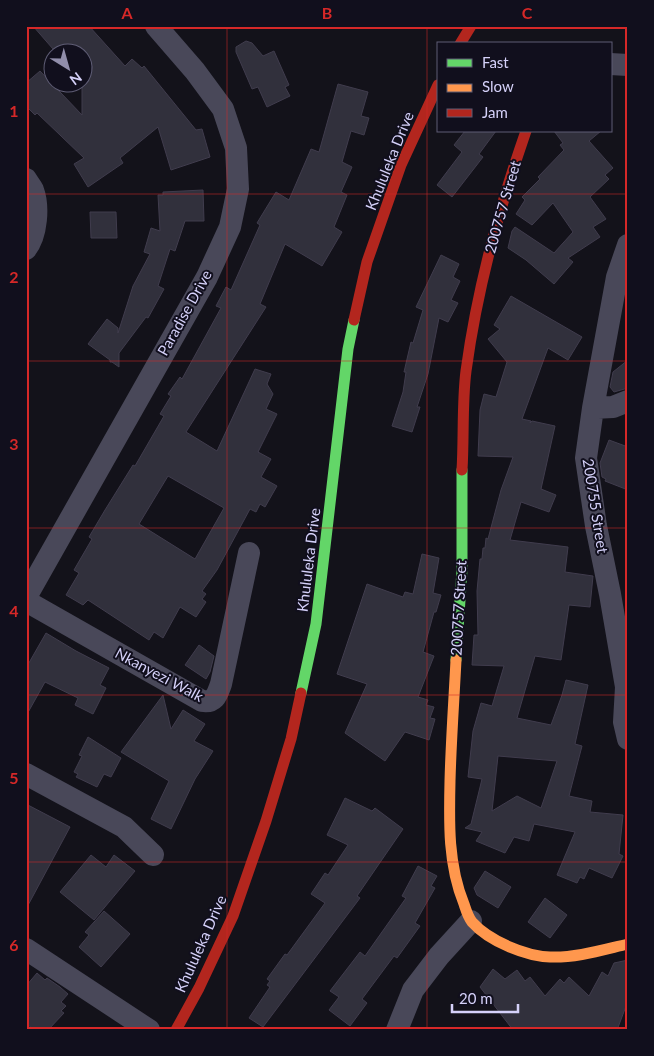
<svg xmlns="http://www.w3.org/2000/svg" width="654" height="1056" viewBox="0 0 654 1056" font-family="Lato,sans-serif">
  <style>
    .building { fill: #31303c; stroke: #403c4d; fill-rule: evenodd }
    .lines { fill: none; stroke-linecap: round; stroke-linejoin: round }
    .street { stroke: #494859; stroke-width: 22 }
    .fast { stroke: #63d668; stroke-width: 11 }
    .slow { stroke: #ff974d; stroke-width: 11 }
    .jam { stroke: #b3261e; stroke-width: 11 }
    .grid { fill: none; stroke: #d62828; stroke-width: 1; stroke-opacity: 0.55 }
    .labels { text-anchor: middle; stroke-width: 4; stroke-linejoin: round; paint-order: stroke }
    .street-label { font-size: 15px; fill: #d5d1f9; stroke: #110f1d }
    .neatline { fill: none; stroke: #d62828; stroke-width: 2 }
    .grid-label { font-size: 16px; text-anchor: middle; font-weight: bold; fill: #d62828 }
  </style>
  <rect width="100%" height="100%" fill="#13121a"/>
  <path class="building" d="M33,26H89L125,66L132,59L142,68L144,66L196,130L202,129L210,157L171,170L158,127L120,158L123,163L88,187L74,164L84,158L37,113L35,115L26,106V83L40,71L82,115V52H70L67,49H53Z
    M246,41L252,43L263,56L274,51L289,85L285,87L290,96L267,107L258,87L252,89L236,52V47Z
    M338,84L368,92L361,116L369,118L364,135L351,131L342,162L352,167L341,192L347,195L334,227L342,232L322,266L285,244L260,304L266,307L186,432L217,451L255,369L271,374L267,384L273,394L266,409L277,414L258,452L271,459L261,477L277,486L265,507L260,504L256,512L250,509L217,570L202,591L206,594L202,599L206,602L196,617L180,607L163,638L154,632L149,640L88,600L83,605L66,595L79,573L74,570L92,539L89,537L105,510L133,465L135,466L164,416L160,414L171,396L168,394L180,377L182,379L221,308L216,306L226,287L231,290L260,225L257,223L276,192L289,200L311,149L319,152ZM168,476L224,508L195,559L139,524Z
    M465,131H496L479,154L483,157L452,197L437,185L462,152L454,145Z
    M554,131H601L589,141L613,168L605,175L609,179L590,197L606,219L593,227L600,237L568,258L573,262L554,284L526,260L508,248L512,231L515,227L554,253L573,232L553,203L532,225L516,214L525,200L522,197L540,179L538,177L564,150L560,145L563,143Z
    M203,190L204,221H185L175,251L170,249L158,286L164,289L148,318L146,317L119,353V367L112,362H110V360L88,344L107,319L118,328V333L133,286L150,254L144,252L151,228L160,231L158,195H163V192Z
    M90,212H116L117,238H91Z
    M441,255L459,264L453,277L460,281L451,300L458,303L448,322L439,318L428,374L417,407H420L412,432L392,426L403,392L406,372H404L411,342L413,343L423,310L416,307Z
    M511,296L582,337L568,360L548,348L522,419L531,421L530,423L532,421L555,426L541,489L556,495L549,512L521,502L510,540L568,547L565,572L593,576L590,607L569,605L561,660L535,656L517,718L551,725L562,695L566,680L588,685L575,744L582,746L569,796L592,801L590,812L623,815L619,854L623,856L612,878L589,868L584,879L580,877L577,883L557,875L575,832L534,824L529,841L514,837L505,853L476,841L482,832L465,828L471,824L482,779L468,777L473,731L481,703L492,706L504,666L472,665L474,635H478L477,591L480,559H482L483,548H485L486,538L488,539L501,490L513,457L478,456L480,410L484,394L496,397L507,362L488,339L500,329L494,325ZM498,756L557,761L541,808L517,796L492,811Z
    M628,360V388L614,392L610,387L613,372Z
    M609,440L628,447V490L605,481L606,479L602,477L600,463Z
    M422,554L439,558L433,593L441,595L436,612H434L423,652L434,656L418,697L428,700L426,705L434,707L430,718L435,719L429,740L405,732L385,761L345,733L367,684L337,674L367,584L403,597L405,592L413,594Z
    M46,633L76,651L109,668L100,685L106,688L93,714L75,705L78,698L45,682L26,716V668Z
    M199,645L214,656L210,672L206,679L185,665Z
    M163,695L171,729L183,710L205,724L194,741L213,751L195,779L171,829L151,819L169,781L121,752Z
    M88,737L121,758L111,777L104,774L97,787L76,777L78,774L74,772L82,756L79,755Z
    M345,798L372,811L375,808L403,829L357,896L360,898L263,1027L249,1018L270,987L267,985L270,981L267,979L285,954L287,955L325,903L311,894L325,873L328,875L348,845L327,835Z
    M26,804L70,827L26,909Z
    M91,855L106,867L114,855L135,871L94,920L60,892Z
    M418,866L437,876L431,886L435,888L415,923L420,926L397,958L394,956L362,999L367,1003L350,1026L329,1010L339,997L330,991L360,952L365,956L406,898L402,896Z
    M485,871L511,887L498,908L477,895L474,888Z
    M545,898L567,915L550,938L528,922Z
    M104,911L130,934L101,967L79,947L89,935L85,932Z
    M628,960V1001L617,1030H513L480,987L493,969L505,979L517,970L525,981L530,977L545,996L560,979L564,983L569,977L589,996L602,972L608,976L614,963Z
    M37,973L45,980L47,978L60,987L68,994L61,1002L66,1006L61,1011L64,1013L48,1030H34L26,1023V986Z"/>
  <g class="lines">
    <path class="street" d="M610,64L628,65
      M26,179C28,183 31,186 33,190C39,206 37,235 26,249
      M628,245L617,277L593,408L586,458L596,526L610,594L626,687L624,722L628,739
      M593,408L613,407L628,401
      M26,597L207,277L230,227L238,189L236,148L223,109L195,71L156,26
      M26,601L202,701C215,703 217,695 221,684L249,553
      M26,774L124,827L153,855
      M26,949L149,1030
      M397,1030L413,990L439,956L471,921"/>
    <path class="fast" d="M456,660L462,570V470
      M301,693L316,624L348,349L354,320"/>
    <path class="slow" d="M456,660C454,700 451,741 450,781C449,823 448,865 464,904C466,910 468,917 472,922C489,941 525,956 550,957C576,958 602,950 628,944"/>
    <path class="jam" d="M460,44L471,26
      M354,320L367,262L401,165L438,85
      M462,470C464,438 462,402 466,371C477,290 499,208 526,131
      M176,1030L199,988L233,916L266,821L291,739L301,693"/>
  </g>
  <path class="grid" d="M227,26V1030M427,26V1030M26,194H628M26,361H628M26,528H628M26,695H628M26,862H628"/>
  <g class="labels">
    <g class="street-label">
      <text transform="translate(390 161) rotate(-68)" y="5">Khululeka Drive</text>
      <text transform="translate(503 207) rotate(-74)" y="5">200757 Street</text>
      <text transform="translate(185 313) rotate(-61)" y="5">Paradise Drive</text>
      <text transform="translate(595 506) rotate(81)" y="5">200755 Street</text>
      <text transform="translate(309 560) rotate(-83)" y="5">Khululeka Drive</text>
      <text transform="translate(459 608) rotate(-87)" y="5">200757 Street</text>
      <text transform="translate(159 675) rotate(28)" y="5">Nkanyezi Walk</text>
      <text transform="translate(201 944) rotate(-66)" y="5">Khululeka Drive</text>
    </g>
  </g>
  <rect width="654" height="1056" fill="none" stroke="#110f1d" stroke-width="55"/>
  <rect x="437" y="42" width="175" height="90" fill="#110f1d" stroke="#5f5d75"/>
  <rect x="447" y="59" width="25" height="8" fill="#63d668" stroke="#5f5d75"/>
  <text x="482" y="68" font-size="15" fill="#d5d1f9">Fast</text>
  <rect x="447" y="84" width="25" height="8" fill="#ff974d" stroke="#5f5d75"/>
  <text x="482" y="92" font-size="15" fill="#d5d1f9">Slow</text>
  <rect x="447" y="109" width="25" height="8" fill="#b3261e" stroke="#5f5d75"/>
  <text x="482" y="118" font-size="15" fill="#d5d1f9">Jam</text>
  <g transform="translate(68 68) rotate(143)"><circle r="24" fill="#110f1d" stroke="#5f5d75"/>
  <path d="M0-4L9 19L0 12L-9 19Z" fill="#918eab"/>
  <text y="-8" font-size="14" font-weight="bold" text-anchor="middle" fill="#d5d1f9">N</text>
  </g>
  <path d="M452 1004v8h66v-8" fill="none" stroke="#d5d1f9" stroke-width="2.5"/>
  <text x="459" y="1004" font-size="15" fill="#d5d1f9" stroke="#110f1d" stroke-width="4" paint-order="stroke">20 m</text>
  <rect x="28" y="28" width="598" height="1000" class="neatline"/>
  <g class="grid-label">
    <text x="127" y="19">A</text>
    <text x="327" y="19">B</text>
    <text x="527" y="19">C</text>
    <text x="14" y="117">1</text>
    <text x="14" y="283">2</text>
    <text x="14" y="450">3</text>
    <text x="14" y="617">4</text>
    <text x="14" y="784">5</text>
    <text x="14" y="951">6</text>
  </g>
</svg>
